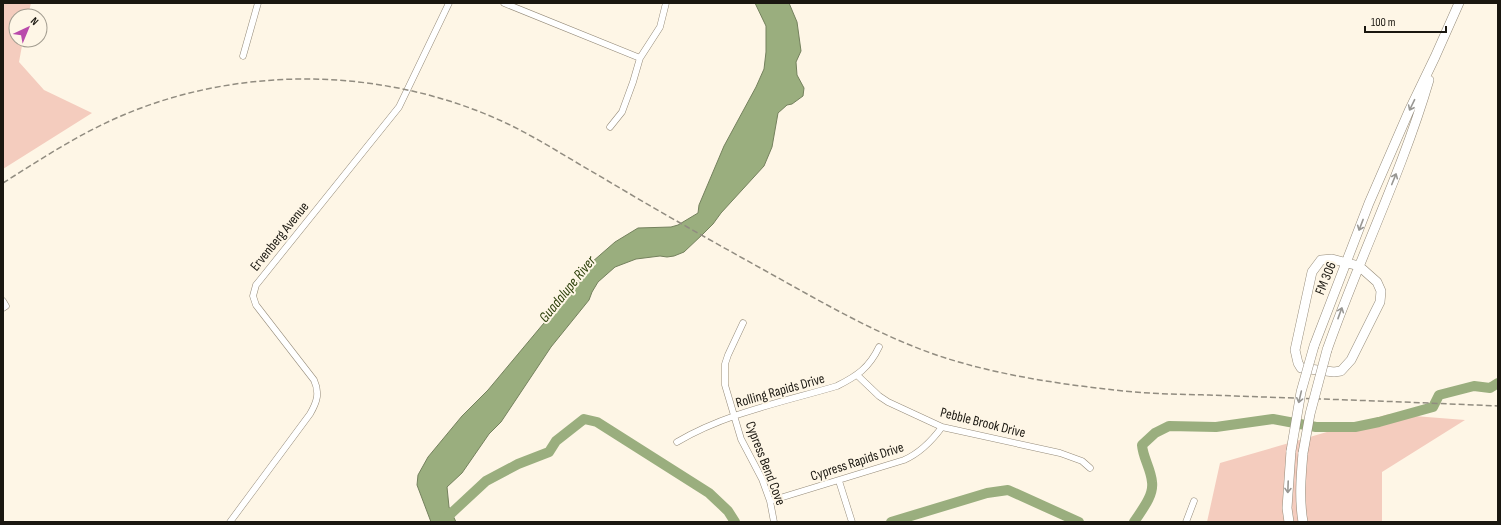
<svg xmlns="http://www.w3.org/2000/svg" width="1501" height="525" viewBox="0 0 1501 525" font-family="'Sofia Sans Condensed',sans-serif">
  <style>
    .green { fill: #f4ccbe }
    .water { fill: #9aae7e; stroke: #74815d }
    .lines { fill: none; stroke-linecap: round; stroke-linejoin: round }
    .river { stroke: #9aae7e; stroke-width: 10 }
    .street-casing { stroke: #958b7a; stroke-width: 7 }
    .secondary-casing { stroke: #958b7a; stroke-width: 10 }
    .street { stroke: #fff; stroke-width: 6 }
    .secondary { stroke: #fff; stroke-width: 9 }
    .rail { stroke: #918c80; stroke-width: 1.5; stroke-dasharray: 6 3; stroke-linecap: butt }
    .secondary-bridge-casing { stroke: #958b7a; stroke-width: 10; stroke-linecap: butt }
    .secondary-bridge { stroke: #fff; stroke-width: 9 }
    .oneway { stroke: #989793 }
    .labels { text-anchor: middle; stroke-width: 4; stroke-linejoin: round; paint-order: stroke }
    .street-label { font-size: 14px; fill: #1a1710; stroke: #fef6e6 }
    .water-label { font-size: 15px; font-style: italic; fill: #2f420c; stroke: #fef6e6 }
  </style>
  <rect width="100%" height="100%" fill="#fef6e6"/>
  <path class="green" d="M3,3H31L28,16H16V40H23L19,62L44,90L92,113L3,169Z
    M1389,414L1465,420L1382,472V522H1207L1220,463Z"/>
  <path class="water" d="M755,3H789L797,22L801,51L796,62L797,75L804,88L803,96L792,104L787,105L778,113L772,147L764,166L721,213L713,224L703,234L684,252L674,256L667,257L660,256L636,259L615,267L598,282L592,292L589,300L551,347L501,422L489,434L462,473L447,487L449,507L456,522H431L417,485L418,475L428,457L462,416L488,390L564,299L592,262L615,242L638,228L671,227L678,225L698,213L699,205L724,146L756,87L764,69L766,52V26Z"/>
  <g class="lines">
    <path class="river" d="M444,520L486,481L518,464L549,452L556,441L584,419L597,422L709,493L728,511L735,522
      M891,522L987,493L1008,490L1079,522
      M1134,522C1141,511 1154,496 1152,482C1151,469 1143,458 1142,445L1155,433L1169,426L1216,427L1273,419L1316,427H1355L1379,422L1433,407L1439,395L1474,386L1490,388L1498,383"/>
    <defs>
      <path id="street" d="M504,3L640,58
        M243,56L258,3
        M610,127L622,112L633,82L640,58L660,27L666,3
        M3,301L6,306L3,308
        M743,323L728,355L725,364V385L741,439L762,479L770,501L774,522
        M857,375L879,396L888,402L942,427L1060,453L1082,461L1090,468
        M677,442C726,413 783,402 837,386C857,376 869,368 879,347
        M839,481L852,522
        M770,501L904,460C920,453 931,442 942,427
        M230,522L310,414C317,402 320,393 314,380L256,305L253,296L256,285L399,107L449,3
        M1186,522L1194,501"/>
      <path id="secondary" d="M1332,259L1359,266L1377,282L1381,291L1380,302L1351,360L1341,371L1334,372L1301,368L1298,363L1295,350L1312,272L1321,260Z
        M1314,346L1369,203L1409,111L1435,57L1459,3
        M1327,350C1359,259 1402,172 1429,80
        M1289,522L1287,508L1291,451
        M1303,522C1299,499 1301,476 1303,453"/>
    </defs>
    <use href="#street" class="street-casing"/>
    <use href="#secondary" class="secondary-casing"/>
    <use href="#street" class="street"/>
    <use href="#secondary" class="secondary"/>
    <path class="rail" d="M3,183C41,159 79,134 121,116C242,64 388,67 508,124C539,139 568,158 598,175C653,208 708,239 764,270C829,306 894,345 966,364C1013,377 1067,385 1115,390C1155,395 1195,394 1235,396C1323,399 1410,402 1498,406"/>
    <defs>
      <path id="secondary-bridge" d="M1291,451L1301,392L1314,346
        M1303,453L1310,414L1327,350"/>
    </defs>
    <use href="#secondary-bridge" class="secondary-bridge-casing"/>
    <use href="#secondary-bridge" class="secondary-bridge"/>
  </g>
  <defs><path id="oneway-shaft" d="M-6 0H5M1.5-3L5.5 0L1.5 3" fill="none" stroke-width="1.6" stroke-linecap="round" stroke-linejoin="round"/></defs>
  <g class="oneway">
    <use href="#oneway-shaft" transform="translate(1412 105) rotate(116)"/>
    <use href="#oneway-shaft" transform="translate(1394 179) rotate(-68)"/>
    <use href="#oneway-shaft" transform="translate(1361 225) rotate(111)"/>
    <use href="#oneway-shaft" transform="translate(1340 313) rotate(-70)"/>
    <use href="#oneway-shaft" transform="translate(1300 397) rotate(103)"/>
    <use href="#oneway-shaft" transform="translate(1288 487) rotate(92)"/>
  </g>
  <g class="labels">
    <g class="street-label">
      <text transform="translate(279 236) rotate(-51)" y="5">Ervenberg Avenue</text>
      <text transform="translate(1325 278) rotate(-68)" y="5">FM 306</text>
      <text transform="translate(780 390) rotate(-16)" y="5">Rolling Rapids Drive</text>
      <text transform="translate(983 422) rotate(14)" y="5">Pebble Brook Drive</text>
      <text transform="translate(857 461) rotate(-18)" y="5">Cypress Rapids Drive</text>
      <text transform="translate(766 463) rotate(69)" y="5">Cypress Bend Cove</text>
    </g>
    <g class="water-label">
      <text transform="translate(567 289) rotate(-51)" y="5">Guadalupe River</text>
    </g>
  </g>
  <rect width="1501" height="525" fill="none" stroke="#1a1710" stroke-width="8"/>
  <g transform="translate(28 28) rotate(44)"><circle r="19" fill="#fef6e6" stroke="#a39d90"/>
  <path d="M0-3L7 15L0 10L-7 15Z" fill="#b94bab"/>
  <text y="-6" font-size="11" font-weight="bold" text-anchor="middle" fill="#1a1710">N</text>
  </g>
  <path d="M1365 26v6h81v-6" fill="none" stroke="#1a1710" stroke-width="2"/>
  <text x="1371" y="26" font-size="12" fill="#1a1710" stroke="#fef6e6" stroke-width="3" paint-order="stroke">100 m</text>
</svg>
